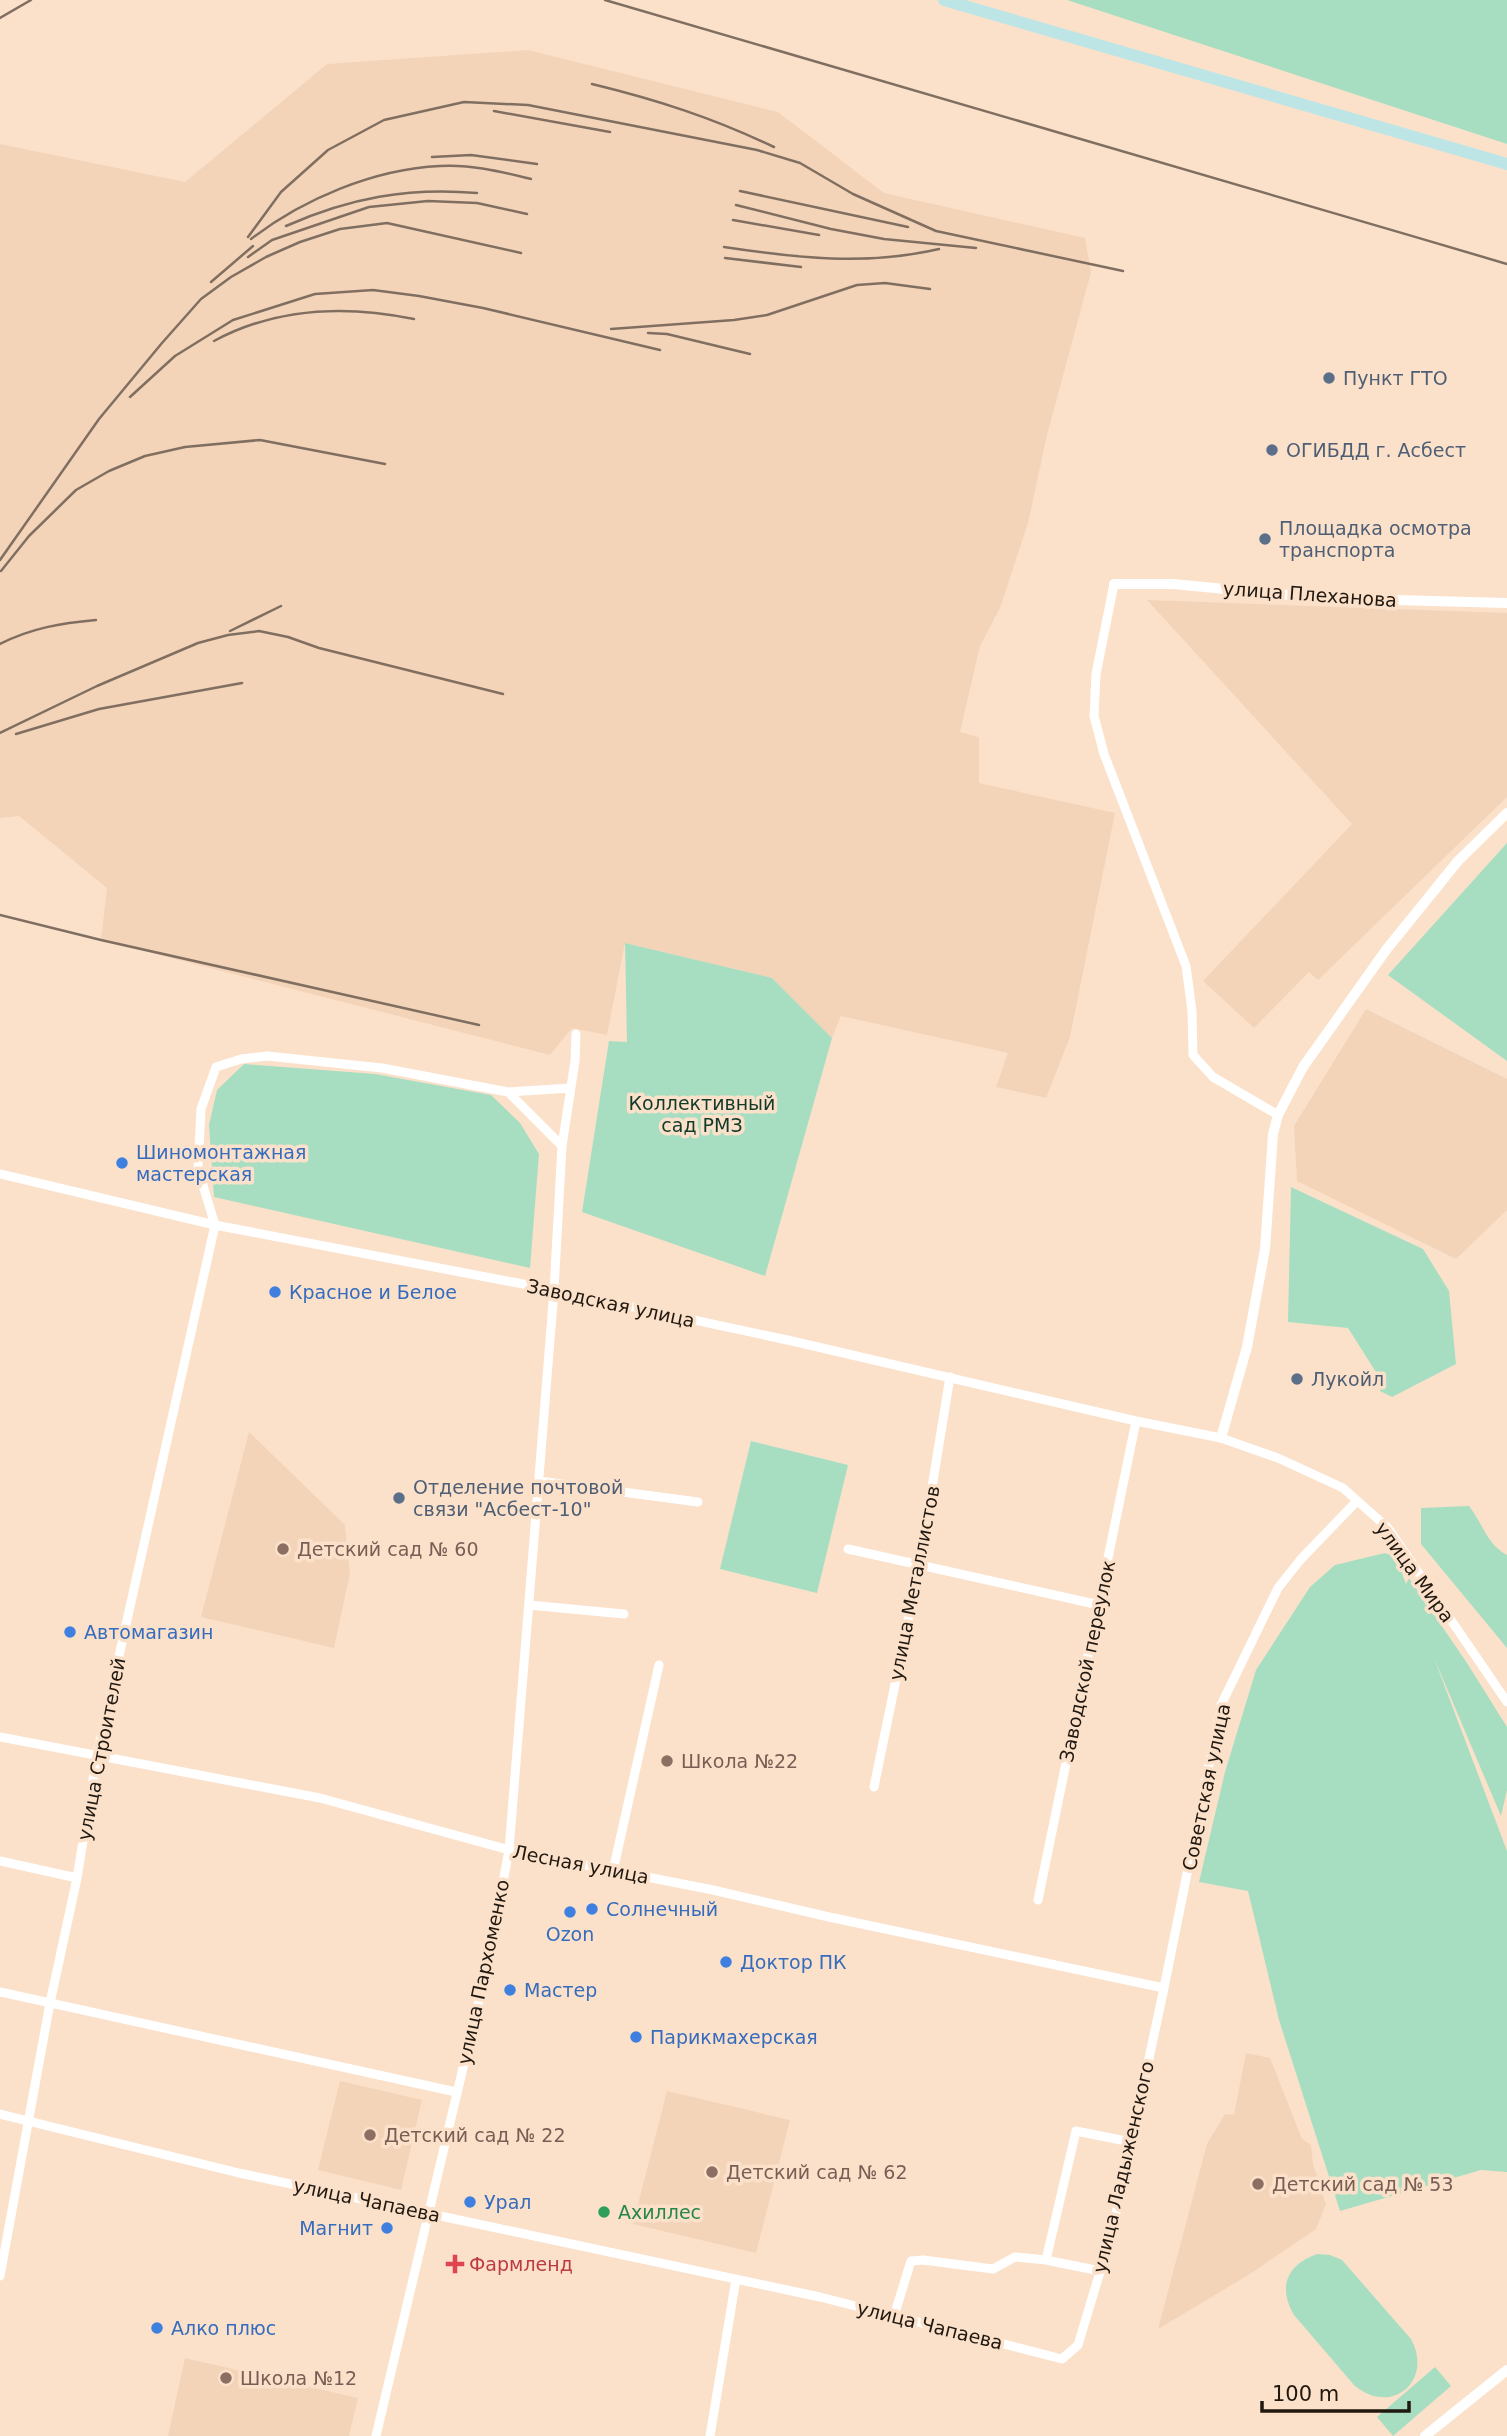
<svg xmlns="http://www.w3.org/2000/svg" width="1507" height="2436" viewBox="0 0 1507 2436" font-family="'DejaVu Sans',sans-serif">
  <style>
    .built { fill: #f4d4b8 }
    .green { fill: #a7dec2 }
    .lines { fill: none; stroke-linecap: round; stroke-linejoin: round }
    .minor { stroke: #fff; stroke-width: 9 }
    .tertiary { stroke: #fff; stroke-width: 10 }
    .secondary { stroke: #bee5e6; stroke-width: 12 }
    .rail { stroke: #806f61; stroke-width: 2.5 }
    .service-dot { fill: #5c6f8a; stroke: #fbe1ca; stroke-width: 2.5 }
    .shop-dot { fill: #3f7fe0; stroke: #fbe1ca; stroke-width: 2.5 }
    .education-dot { fill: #8d6e63; stroke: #fbe1ca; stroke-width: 2.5 }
    .leisure-dot { fill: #2e9e5b; stroke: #fbe1ca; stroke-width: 2.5 }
    .health-dot { fill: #e0444e; stroke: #fbe1ca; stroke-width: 2.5 }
    .labels { text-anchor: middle; stroke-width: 7; stroke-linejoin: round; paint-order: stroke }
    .service-label { font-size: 19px; fill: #4e5e75; stroke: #fbe1ca; text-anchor: start }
    .street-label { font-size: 19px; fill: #211810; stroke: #fbe1ca }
    .park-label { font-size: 19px; fill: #113b29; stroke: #fbe1ca }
    .shop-label { font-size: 19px; fill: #366cbe; stroke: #fbe1ca; text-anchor: start }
    .education-label { font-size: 19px; fill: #785e54; stroke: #fbe1ca; text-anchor: start }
    .leisure-label { font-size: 19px; fill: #27864d; stroke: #fbe1ca; text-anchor: start }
    .health-label { font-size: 19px; fill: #be3a42; stroke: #fbe1ca; text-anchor: start }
  </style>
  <rect width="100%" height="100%" fill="#fbe1ca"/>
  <path class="built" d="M528,50L778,112L884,193L1085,238L1091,272L1047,435L1028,523L1000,608L980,646L960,732L979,737V783L1115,813L1070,1037L1046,1098L996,1087L1008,1053L841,1016L832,1038L772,978L625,943L607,1035L572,1028L550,1055L101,940L107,888L19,816L0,818V144L185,182L327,64Z
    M1147,600L1507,613V797L1318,980L1309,972L1254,1028L1203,981L1352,824Z
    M1366,1009L1507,1079V1210L1456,1259L1297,1181L1294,1126Z
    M249,1432L345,1525L350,1573L334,1648L201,1617Z
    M1246,2053L1270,2058L1302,2139L1311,2145L1313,2164L1326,2204L1316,2229L1250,2274L1158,2329L1207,2144L1225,2114L1234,2115Z
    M340,2081L422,2100L401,2190L318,2170Z
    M667,2091L790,2120L756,2253L633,2224Z
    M185,2358L358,2398L349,2436H168Z"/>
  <path class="green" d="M1067,0H1507V144Z
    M1507,843V1061L1388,975Z
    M625,943L772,978L832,1038L765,1276L582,1212L609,1041L627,1042Z
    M244,1064L375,1074L491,1095L520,1123L539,1154L530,1268L214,1197L209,1125L217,1090Z
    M1291,1187L1423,1249L1449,1291L1456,1364L1392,1397L1380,1391L1379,1377L1348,1328L1288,1322Z
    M751,1441L848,1465L817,1593L720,1569Z
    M1469,1506C1482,1522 1487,1545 1507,1555V1648L1421,1544V1508Z
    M1385,1553L1396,1557L1406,1584L1409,1578L1467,1663L1507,1727V1790L1501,1816L1434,1658L1507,1851V2172L1481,2170L1340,2211L1279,2020L1248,1891L1199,1882L1225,1772L1256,1670L1310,1587L1335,1565Z
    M1317,2254L1330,2255L1342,2260L1411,2339C1434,2381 1391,2417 1354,2385L1294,2315C1278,2288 1286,2265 1317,2254Z
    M1435,2367L1451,2386L1393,2436L1377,2417Z"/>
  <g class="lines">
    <path class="minor" d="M1114,584L1096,674L1094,716L1104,754L1186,966L1192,1011L1193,1055L1213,1077L1278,1115
      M508,1092L571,1088
      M0,1174L215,1225L554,1290L792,1341L1136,1421L1221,1438L1278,1458L1343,1488L1388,1528L1507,1702
      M539,1481L698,1502
      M848,1549L1099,1605
      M529,1605L624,1614
      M0,1737L320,1798L509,1850L713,1890L829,1917L1164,1988
      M874,1787L919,1567L950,1377
      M0,1861L77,1878
      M613,1871L659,1665
      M1038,1900L1136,1421
      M0,1992L456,2092
      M0,2114L239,2173L820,2297L1062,2359L1078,2345L1112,2232L1164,1988L1221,1705L1278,1588L1301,1559L1357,1501
      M1100,2271L1046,2260L1076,2131L1131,2142
      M0,2276L50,2003L77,1878L97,1755L215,1225L198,1169L201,1109L216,1067L241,1059L267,1056L382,1068L508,1092L562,1146
      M894,2316L911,2261L923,2260L993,2269L1015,2257L1046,2260
      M376,2436L488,1962L509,1850L554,1290L562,1146L575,1061L576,1034
      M710,2436L736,2279"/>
    <path class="tertiary" d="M1114,584H1173L1320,598L1507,603
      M1221,1438L1247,1347L1265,1249L1273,1134L1278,1115L1303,1067L1386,950L1458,861L1507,813
      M1425,2436L1507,2370"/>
    <path class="secondary" d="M944,0L1507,164"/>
    <path class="rail" d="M605,0C906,90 1207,175 1507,264
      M0,18L31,0
      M592,84C658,100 713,118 774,147
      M494,111L610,132
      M432,157L471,155L537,164
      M740,191L908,227
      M736,205L831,229L884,239L976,248
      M733,220L819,235
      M286,226C349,198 408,187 477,193
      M248,237L281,192L328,150L384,120L464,102L528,105L757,150L800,163L853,194L936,231L1123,271
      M251,239C303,199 374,169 440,166C471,164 502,172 531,179
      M724,247C797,258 866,266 939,249
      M248,257L272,240L369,207L428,201L477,203L527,214
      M725,258L801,267
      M211,282L253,246
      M611,329L734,320L767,315L857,285L885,283L930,289
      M648,333L667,334L750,354
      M214,341C277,307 346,305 414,319
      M130,397L175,356L233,320L315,294L373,290L419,296L483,308L660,350
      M0,560L99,419L162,343L201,299L231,277L266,257L300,242L340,229L387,223L521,253
      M1,571L29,536L76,490L109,471L145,456L185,447L260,440L385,464
      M230,631L281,606
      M0,644C31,628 62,623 96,620
      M0,733L97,686L198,643L228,635L259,631L288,637L319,648L503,694
      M16,734L99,709L242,683
      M0,915L101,940L479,1025"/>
  </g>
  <g class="service-dot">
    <circle cx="1329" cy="378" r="7"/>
    <circle cx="1272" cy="450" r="7"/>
    <circle cx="1265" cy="539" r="7"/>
    <circle cx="1297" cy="1379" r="7"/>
    <circle cx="399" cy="1498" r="7"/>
  </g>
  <g class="shop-dot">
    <circle cx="122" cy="1163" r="7"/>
    <circle cx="275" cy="1292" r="7"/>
    <circle cx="70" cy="1632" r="7"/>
    <circle cx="592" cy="1909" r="7"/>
    <circle cx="570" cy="1912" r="7"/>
    <circle cx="726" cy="1962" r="7"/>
    <circle cx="510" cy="1990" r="7"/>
    <circle cx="636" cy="2037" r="7"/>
    <circle cx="470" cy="2202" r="7"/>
    <circle cx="387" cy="2228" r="7"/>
    <circle cx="157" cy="2328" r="7"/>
  </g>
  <g class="education-dot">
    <circle cx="283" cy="1549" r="7"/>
    <circle cx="667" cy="1761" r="7"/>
    <circle cx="370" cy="2135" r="7"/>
    <circle cx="712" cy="2172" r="7"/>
    <circle cx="1258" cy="2184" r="7"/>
    <circle cx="226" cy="2378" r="7"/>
  </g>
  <circle class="leisure-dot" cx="604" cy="2212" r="7"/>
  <path class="health-dot" d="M451.5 2253.5h7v7h7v7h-7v7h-7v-7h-7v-7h7z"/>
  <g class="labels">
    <g class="service-label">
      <text x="1343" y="385">Пункт ГТО</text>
      <text x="1286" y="457">ОГИБДД г. Асбест</text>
      <text x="1279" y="535">Площадка осмотра<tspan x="1279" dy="22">транспорта</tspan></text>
      <text x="1311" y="1386">Лукойл</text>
      <text x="413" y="1494">Отделение почтовой<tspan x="413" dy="22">связи "Асбест-10"</tspan></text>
    </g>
    <g class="street-label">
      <text transform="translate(1310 594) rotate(4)" y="7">улица Плеханова</text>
      <text transform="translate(611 1303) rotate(12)" y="7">Заводская улица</text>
      <text transform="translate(1415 1572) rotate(54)" y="7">улица Мира</text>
      <text transform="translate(914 1583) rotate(-79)" y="7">улица Металлистов</text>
      <text transform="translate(1087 1661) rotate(-78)" y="7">Заводской переулок</text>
      <text transform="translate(101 1749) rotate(-79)" y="7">улица Строителей</text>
      <text transform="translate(1206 1787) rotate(-78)" y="7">Советская улица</text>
      <text transform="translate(581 1864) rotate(11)" y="7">Лесная улица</text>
      <text transform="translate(483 1972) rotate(-78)" y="7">улица Пархоменко</text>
      <text transform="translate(1123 2167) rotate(-77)" y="7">улица Ладыженского</text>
      <text transform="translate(367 2200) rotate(12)" y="7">улица Чапаева</text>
      <text transform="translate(930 2325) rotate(14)" y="7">улица Чапаева</text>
    </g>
    <g class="park-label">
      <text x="702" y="1110">Коллективный<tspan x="702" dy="22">сад РМЗ</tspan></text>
    </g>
    <g class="shop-label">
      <text x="136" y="1159">Шиномонтажная<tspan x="136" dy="22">мастерская</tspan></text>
      <text x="289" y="1299">Красное и Белое</text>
      <text x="84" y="1639">Автомагазин</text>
      <text x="606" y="1916">Солнечный</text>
      <text x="570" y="1941" text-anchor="middle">Ozon</text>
      <text x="740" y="1969">Доктор ПК</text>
      <text x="524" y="1997">Мастер</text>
      <text x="650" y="2044">Парикмахерская</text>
      <text x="484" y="2209">Урал</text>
      <text x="373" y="2235" text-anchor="end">Магнит</text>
      <text x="171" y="2335">Алко плюс</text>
    </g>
    <g class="education-label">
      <text x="297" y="1556">Детский сад № 60</text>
      <text x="681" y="1768">Школа №22</text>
      <text x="384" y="2142">Детский сад № 22</text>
      <text x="726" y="2179">Детский сад № 62</text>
      <text x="1272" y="2191">Детский сад № 53</text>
      <text x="240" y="2385">Школа №12</text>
    </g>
    <g class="leisure-label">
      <text x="618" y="2219">Ахиллес</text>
    </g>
    <g class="health-label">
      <text x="469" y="2271">Фармленд</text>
    </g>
  </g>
  <path d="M1262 2401v10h147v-10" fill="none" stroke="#211810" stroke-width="3.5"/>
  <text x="1272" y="2401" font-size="21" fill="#211810" stroke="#fbe1ca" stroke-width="5" paint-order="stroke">100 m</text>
</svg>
